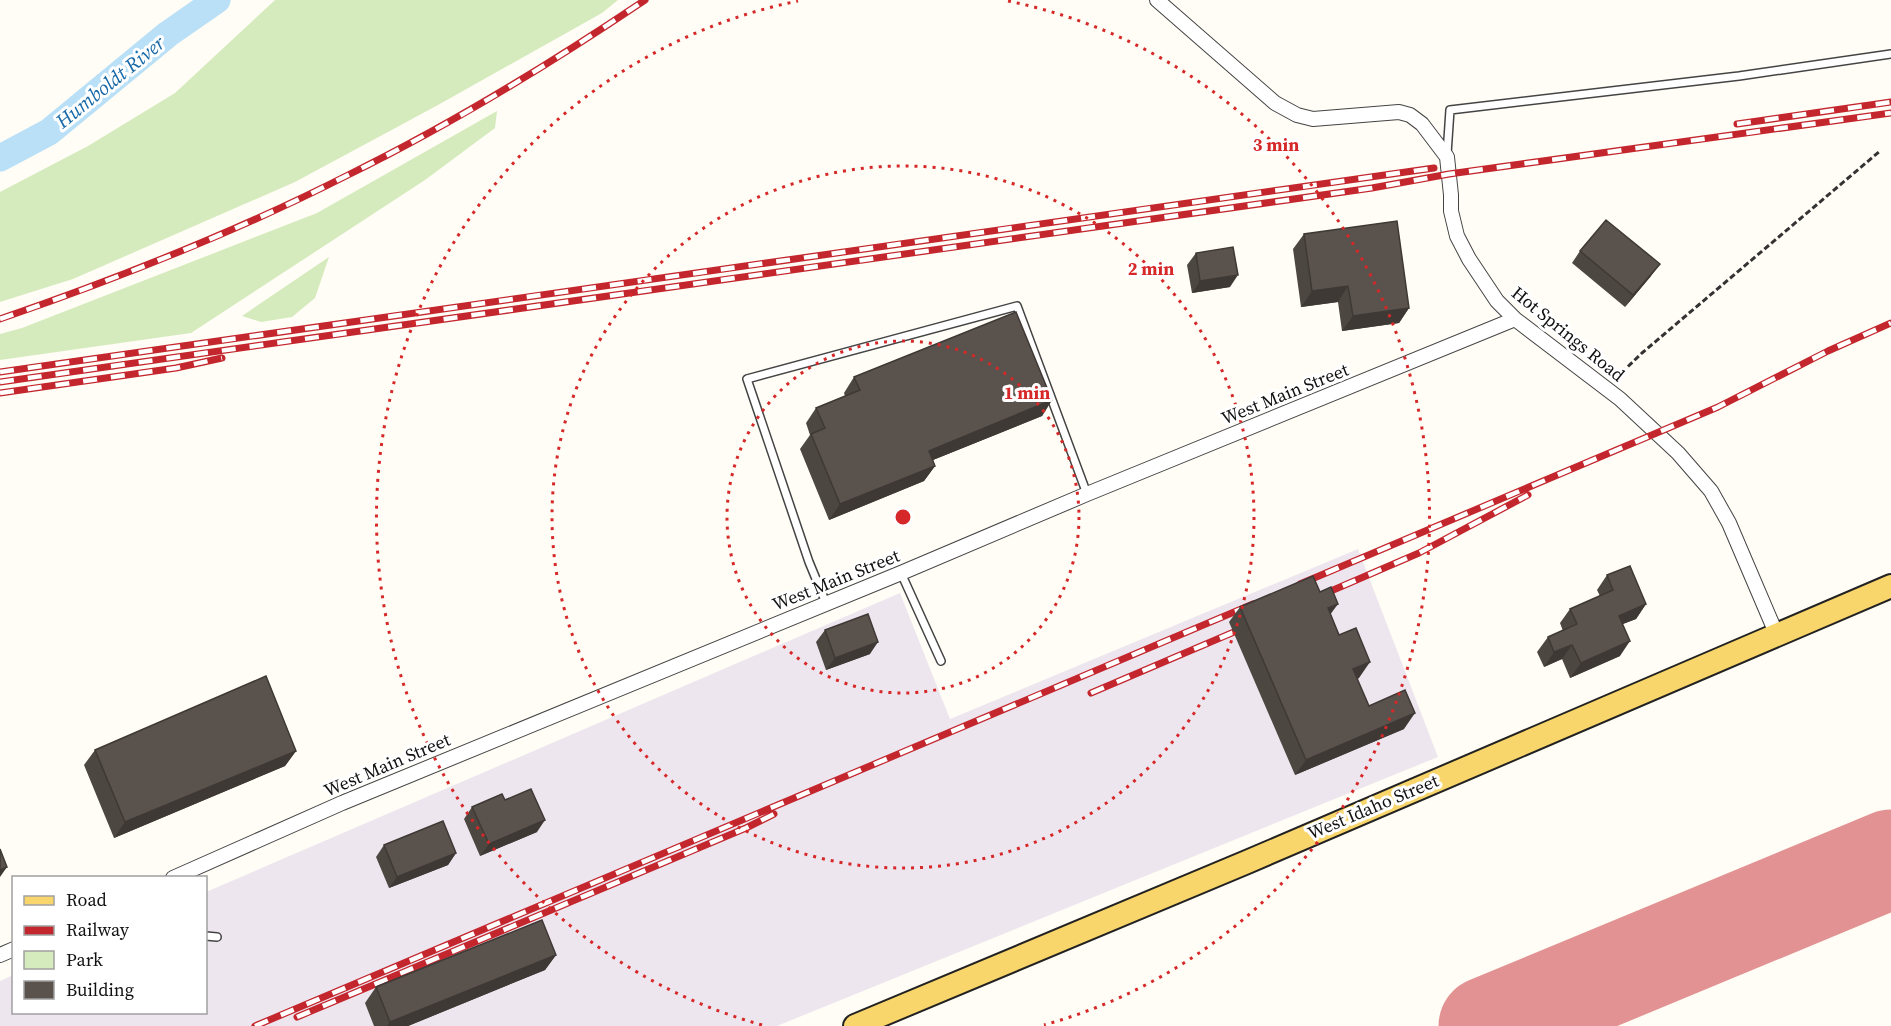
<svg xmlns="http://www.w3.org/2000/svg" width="1891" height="1026" viewBox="0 0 1891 1026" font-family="'Source Serif 4',serif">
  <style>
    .industrial { fill: #eee6ef }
    .green { fill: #d5ebbd }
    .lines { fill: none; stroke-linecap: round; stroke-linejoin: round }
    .river { stroke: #b9e0f7; stroke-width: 27 }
    .runway { stroke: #e29292; stroke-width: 99 }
    .lane-casing { stroke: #444; stroke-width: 10 }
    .street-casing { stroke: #444; stroke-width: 16 }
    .primary-casing { stroke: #222; stroke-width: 26 }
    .path { stroke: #333; stroke-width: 3; stroke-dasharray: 6 3; stroke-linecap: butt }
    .lane { stroke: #fff; stroke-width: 7 }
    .street { stroke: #fff; stroke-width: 14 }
    .primary { stroke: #f9d66b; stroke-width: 22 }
    .rail-casing { stroke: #c4262e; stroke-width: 7 }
    .rail { stroke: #fff; stroke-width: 4.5; stroke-dasharray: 14; stroke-linecap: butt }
    .wall { fill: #4d4742 }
    .shaded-wall { fill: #3f3936 }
    .building { fill: #5a524d; stroke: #3f3936; stroke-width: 1.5 }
    .ring { fill: none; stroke: #d62828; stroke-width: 3; stroke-dasharray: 3 6 }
    .labels { text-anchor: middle; stroke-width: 6; stroke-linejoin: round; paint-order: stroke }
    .street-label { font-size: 18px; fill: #111; stroke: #fff }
    .water-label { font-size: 20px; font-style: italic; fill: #1768a6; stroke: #fff }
    .centre { fill: #d62828; stroke: #fff; stroke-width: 3 }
    .ring-label { font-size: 18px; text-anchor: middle; font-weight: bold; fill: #d62828; stroke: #fff; stroke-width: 6; stroke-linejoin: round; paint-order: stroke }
  </style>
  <rect width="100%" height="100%" fill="#fffdf5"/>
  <path class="industrial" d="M1358,549L1438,757L777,1026H0V981L13,975L14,1012H206V892L900,593L950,719Z"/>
  <path class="green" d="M275,0H618L602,13L438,105L295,182L73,279L0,302V192L88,146L175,93Z
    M497,111L495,128L425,180L191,333L0,360V334L22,328L317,213Z
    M329,257L315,298L292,317L261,322L242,316Z"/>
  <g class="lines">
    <path class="river" d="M0,158L49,132L168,34L217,0"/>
    <path class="runway" d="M1488,1026L1891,859"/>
    <defs>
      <path id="lane" d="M1447,154L1450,110L1739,76L1891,54
        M901,573L941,661
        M826,603L809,562L747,379L1017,306L1087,494
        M206,936L217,937"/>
      <path id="street" d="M1157,0L1275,103L1297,115L1313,119L1399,112L1410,115L1422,124L1447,157L1451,195V211L1457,236L1469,259L1497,301L1515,319L1620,399L1678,453L1711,491L1729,523L1776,633
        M173,878L342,803L901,573L1087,494L1515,319
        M0,955L14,949"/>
      <path id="primary" d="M855,1026L1247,862L1891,586"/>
    </defs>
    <use href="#lane" class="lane-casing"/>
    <use href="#street" class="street-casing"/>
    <use href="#primary" class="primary-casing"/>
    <path class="path" d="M1615,379L1642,353L1880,151"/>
    <use href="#lane" class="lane"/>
    <use href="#street" class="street"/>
    <use href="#primary" class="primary"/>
    <defs>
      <path id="rail" d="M1737,124L1891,102
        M0,319C119,278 236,232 348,175C452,124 550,64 645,0
        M0,372L1434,168
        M0,382L1131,222L1372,188L1449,174L1891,113
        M0,393L176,368L222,358
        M1300,584L1718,407L1828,351L1891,323
        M1317,597L1419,553L1528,495
        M1091,693L1234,632
        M297,1017L746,828L774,814
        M255,1026L1253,604"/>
    </defs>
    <use href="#rail" class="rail-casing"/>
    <use href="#rail" class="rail"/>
  </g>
  <path class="wall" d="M1304,234L1409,308L1399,323L1342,331L1338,302L1301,307L1293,249Z
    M1580,251L1651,276L1625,307L1572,263Z
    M1196,253L1230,287L1192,293L1187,265Z
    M854,377L1052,400L1042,416L933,460L935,466L924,481L829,520L800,449L810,435L806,423L816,408L845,396L844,393Z
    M1607,575L1646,604L1636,619L1622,624L1620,656L1570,678L1562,659L1544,667L1537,652L1548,637L1563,631L1560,623L1570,609L1600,596L1597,590Z
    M1320,592L1359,678L1357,679L1369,706L1404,729L1295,775L1229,622L1240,607Z
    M825,630L870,654L826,670L816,642Z
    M95,750L296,751L285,766L114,838L84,765Z
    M505,800L537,832L480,856L464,819L472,807Z
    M384,845L456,853L448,865L389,888L376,857Z
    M556,955L545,970L408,1026H374L365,1003L376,987Z"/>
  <path class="shaded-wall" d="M1660,264L1651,276L1625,307L1633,295Z
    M1238,275L1230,287L1192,293L1200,281Z
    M1348,286L1338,302L1301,307L1312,291Z
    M1409,308L1399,323L1342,331L1353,316Z
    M1052,400L1042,416L918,466L929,451Z
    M935,466L924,481L829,520L840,504Z
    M1338,604L1327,619L1328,608Z
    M1646,604L1636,619L1608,630L1619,616Z
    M1630,641L1620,656L1570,678L1581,663Z
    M878,642L870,654L826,670L835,658Z
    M1572,645L1562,659L1544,667L1554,652Z
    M1370,662L1359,678L1342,685L1353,669Z
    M1415,713L1404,729L1295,775L1306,760Z
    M296,751L285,766L114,838L125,822Z
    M545,820L537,832L480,856L489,844Z
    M456,853L448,865L389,888L397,877Z
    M7,867L0,877V870Z
    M556,955L545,970L408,1026H387L390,1022Z"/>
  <path class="building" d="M1606,220L1660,264L1633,295L1580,251Z
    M1397,221L1409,308L1353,316L1348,286L1312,291L1304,234Z
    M1233,247L1238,275L1200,281L1196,253Z
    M1016,312L1052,400L929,451L935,466L840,504L811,434L825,428L816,408L860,390L854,377Z
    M1630,566L1646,604L1619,616L1630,641L1581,663L1572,645L1554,652L1548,637L1577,624L1570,609L1613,590L1607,575Z
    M1313,576L1320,592L1331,587L1338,604L1328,608L1339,635L1356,628L1370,662L1353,669L1369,706L1405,690L1415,713L1306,760L1240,607Z
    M868,614L878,642L835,658L825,630Z
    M266,676L296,751L125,822L95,750Z
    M531,789L545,820L489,844L472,807L502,794L505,800Z
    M443,821L456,853L397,877L384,845Z
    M0,849L7,867L0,870Z
    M542,920L556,955L390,1022L376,987Z"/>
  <g class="ring">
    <circle cx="903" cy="517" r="176"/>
    <circle cx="903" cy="517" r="351"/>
    <path d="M762 1025A527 527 0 0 1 798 1M1008 1A527 527 0 0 1 1044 1025"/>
  </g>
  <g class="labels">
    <g class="street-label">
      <text transform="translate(1568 334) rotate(39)" y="6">Hot Springs Road</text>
      <text transform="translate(1285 394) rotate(-22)" y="6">West Main Street</text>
      <text transform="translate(836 580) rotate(-22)" y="6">West Main Street</text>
      <text transform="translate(387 765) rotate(-23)" y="6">West Main Street</text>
      <text transform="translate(1373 807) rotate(-23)" y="6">West Idaho Street</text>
    </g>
    <g class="water-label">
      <text transform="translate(110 82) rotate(-39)" y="7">Humboldt River</text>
    </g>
  </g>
  <circle cx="903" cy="517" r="9" class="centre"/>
  <g class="ring-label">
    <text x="1276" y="151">3 min</text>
    <text x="1151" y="275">2 min</text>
    <text x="1027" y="399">1 min</text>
  </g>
  <rect x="12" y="876" width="195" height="138" fill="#ffffff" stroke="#a0a0a0" stroke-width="1.5"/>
  <rect x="24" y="896" width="30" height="9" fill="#f9d66b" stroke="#a0a0a0" stroke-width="1.5"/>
  <text x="66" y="906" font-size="18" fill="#111111">Road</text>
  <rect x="24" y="926" width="30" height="9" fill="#c4262e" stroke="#a0a0a0" stroke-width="1.5"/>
  <text x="66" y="936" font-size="18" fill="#111111">Railway</text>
  <rect x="24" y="951" width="30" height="18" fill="#d5ebbd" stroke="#a0a0a0" stroke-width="1.5"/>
  <text x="66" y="966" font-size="18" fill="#111111">Park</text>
  <rect x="24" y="981" width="30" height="18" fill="#5a524d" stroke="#a0a0a0" stroke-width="1.5"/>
  <text x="66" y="996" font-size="18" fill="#111111">Building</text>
</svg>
